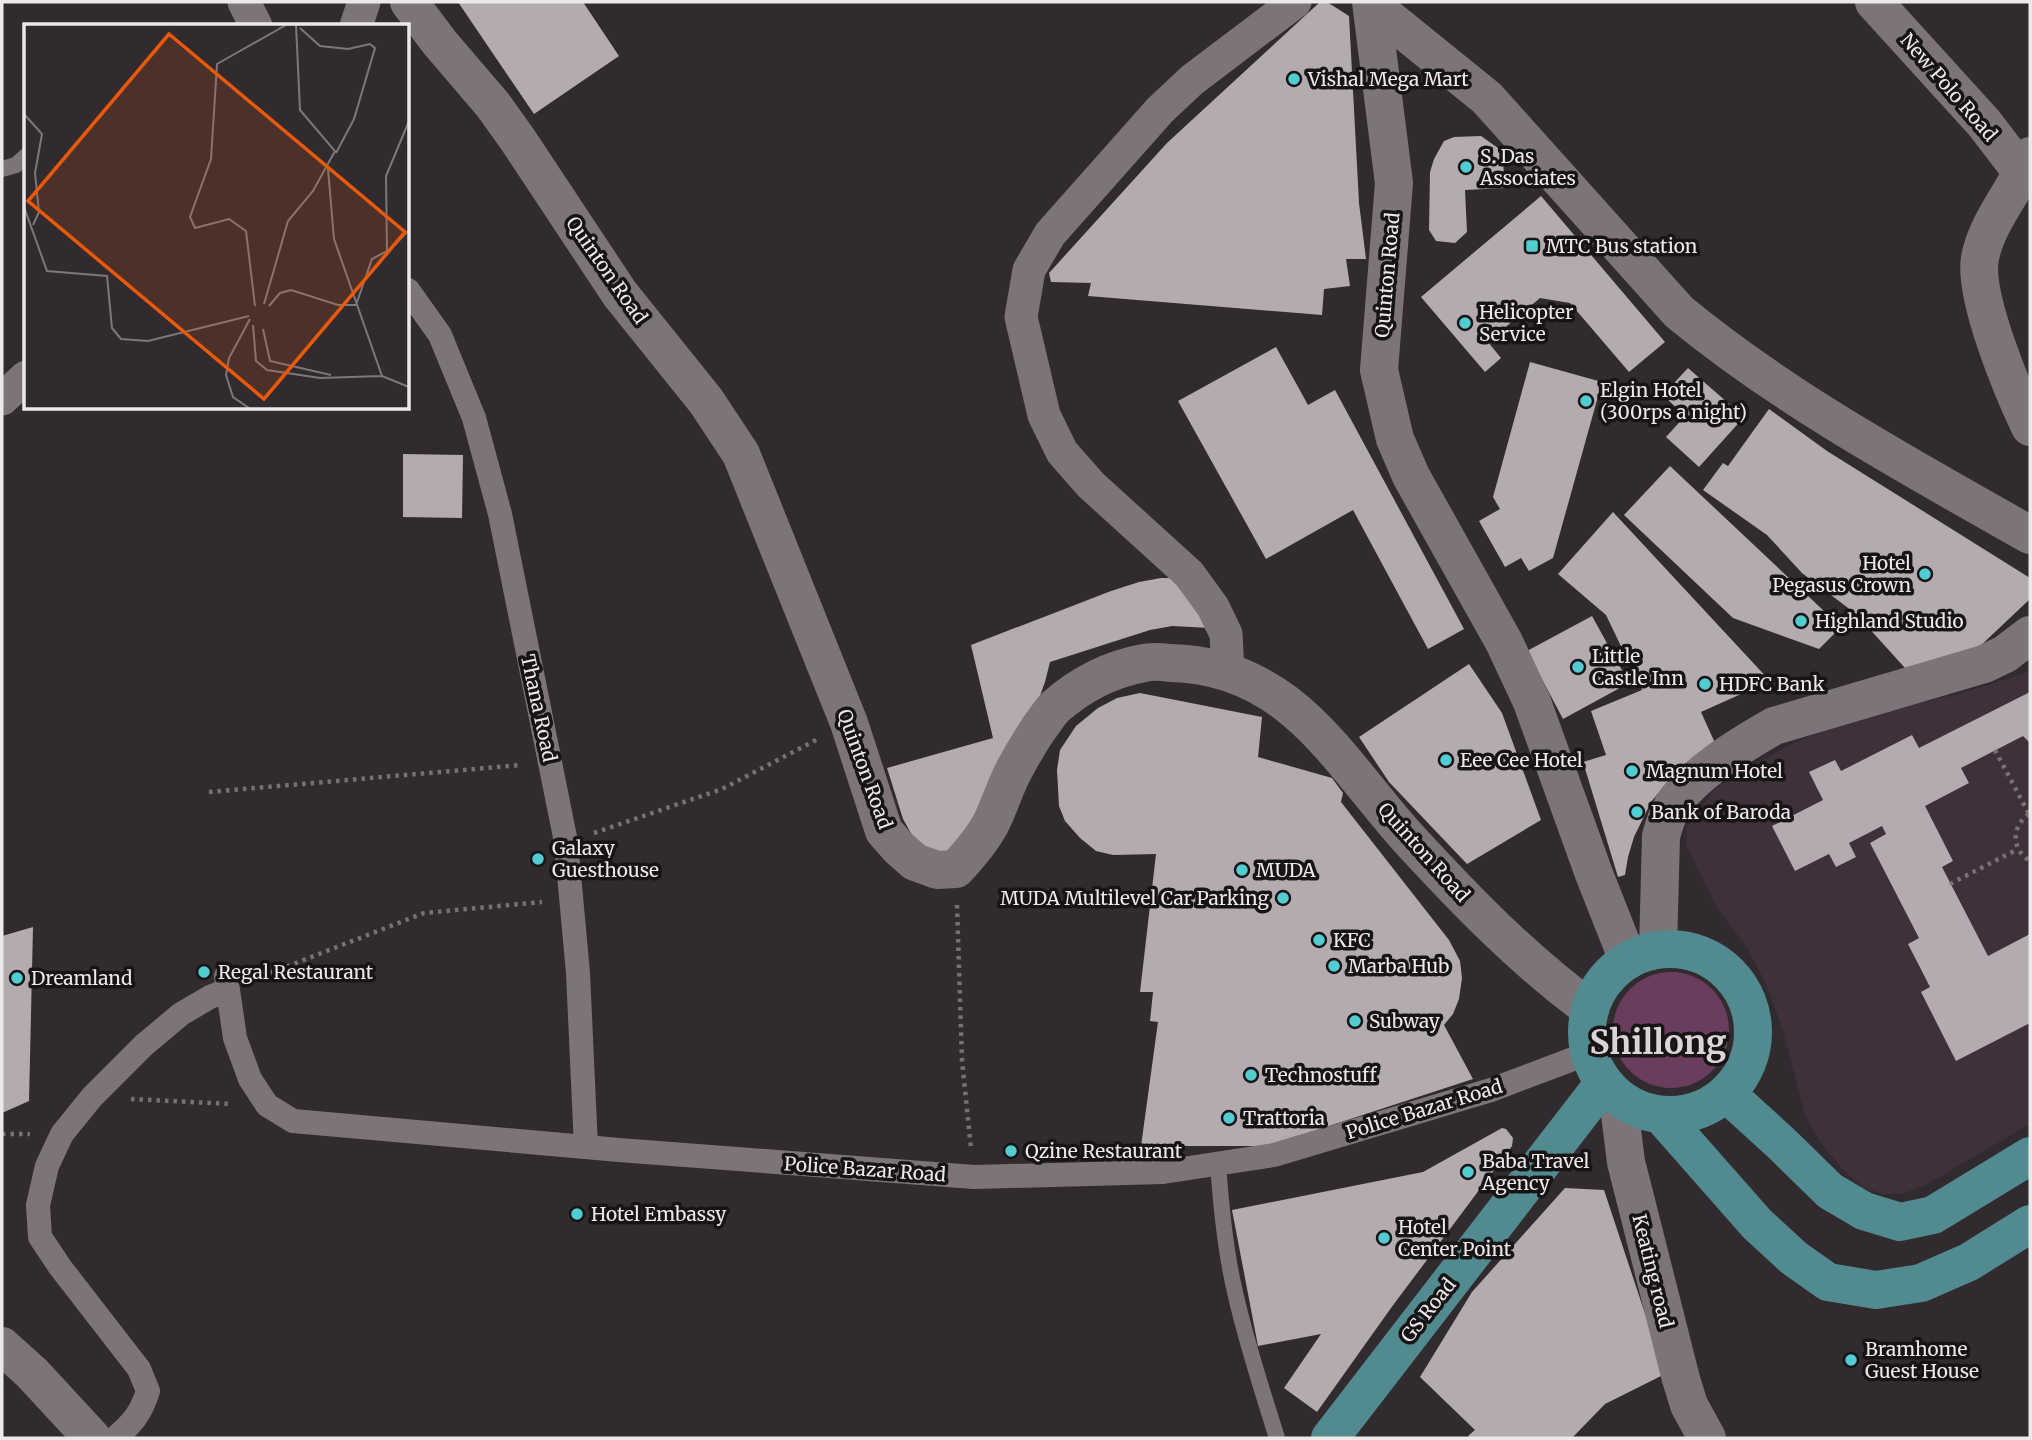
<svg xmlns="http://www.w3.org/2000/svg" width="2032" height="1440" viewBox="0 0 2032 1440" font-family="Merriweather,serif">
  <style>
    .built { fill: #3e3139 }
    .green { fill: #6b3d5c }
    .building { fill: #b4abb1 }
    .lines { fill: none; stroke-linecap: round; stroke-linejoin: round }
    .path { stroke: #767174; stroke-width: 4.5; stroke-dasharray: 3.5 5; stroke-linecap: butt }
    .service { stroke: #7c7479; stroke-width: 16 }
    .pedestrian { stroke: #7c7479; stroke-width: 24 }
    .minor { stroke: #7c7479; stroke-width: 33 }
    .tertiary { stroke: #7c7479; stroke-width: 38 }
    .primary { stroke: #528b8f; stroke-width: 38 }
    .poi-dot { fill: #51ccd1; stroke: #171416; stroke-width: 2.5 }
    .labels { text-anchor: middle; stroke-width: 7; stroke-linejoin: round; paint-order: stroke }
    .poi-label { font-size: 19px; fill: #ede9eb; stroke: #171416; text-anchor: start }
    .street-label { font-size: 19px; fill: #ede9eb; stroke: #171416 }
    .town-label { font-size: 33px; font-weight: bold; fill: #dcd3d8; stroke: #171416 }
    .inset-road { fill: none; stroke: #7c777a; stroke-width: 2 }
    .view { fill: #e8590c; fill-opacity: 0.15; stroke: #e8590c; stroke-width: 3.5 }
    .inset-edge { fill: none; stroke: #ede9eb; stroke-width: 3.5 }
  </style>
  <rect width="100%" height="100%" fill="#312b2f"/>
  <path class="built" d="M2030,671V1124L1924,1186L1901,1194H1883L1864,1188L1842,1169L1820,1142L1805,1116L1783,1031L1767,986L1748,949L1716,906L1686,845L1687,827L1714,790L1740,771L1804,738L1877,713L1958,694L2020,675Z"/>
  <path class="green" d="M1613 1030a58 58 0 1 1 116 0a58 58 0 1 1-116 0Z"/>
  <path class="building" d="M458,2H583L619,56L534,114Z
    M1320,2H1327L1349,16L1359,203L1366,259H1346L1350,286L1324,289L1322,315L1088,296L1091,283L1051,282L1049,273L1167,143Z
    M1481,136L1498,148L1503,161L1505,188L1465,190L1467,232L1455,243L1436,241L1429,230L1430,172L1434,159L1444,141L1454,137Z
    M1541,196L1665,342L1629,372L1570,303L1540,298L1488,342L1501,358L1485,372L1421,297Z
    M1276,347L1308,405L1335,390L1464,629L1428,649L1353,510L1266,559L1178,401Z
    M1530,362L1602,382L1553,558L1529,571L1521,558L1505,567L1479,521L1500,509L1493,497Z
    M1688,368L1744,417L1699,467L1666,437L1685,416L1663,395Z
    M1769,409L1827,451L2030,578V599L1977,649L1905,668L1856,614L1802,573L1767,535L1703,490L1723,463L1728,466Z
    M403,454L463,455L462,518L403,517Z
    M1670,466L1841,627L1819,649L1733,618L1624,515Z
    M1613,512L1770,681L1701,712L1715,743L1669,780L1651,802L1634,837L1628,857L1625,875L1618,877L1583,762L1606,755L1591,711L1642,690L1606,615L1558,574Z
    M1161,578H1184L1210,628L1172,626L1150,630L1050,662L1045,682L1037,704L976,823L947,859L926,860L903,819L887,768L993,738L971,645L1111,591L1139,582Z
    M1592,616L1629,683L1563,719L1527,651Z
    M1469,664L1502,713L1541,820L1467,864L1389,782L1359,737Z
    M2030,692V743L2023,736L1961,768L1969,783L1925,806L1953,861L1942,867L1988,956L2030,934V1023L1956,1061L1921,992L1930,987L1908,944L1919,938L1870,843L1886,834L1882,826L1849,843L1856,857L1836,867L1829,854L1795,871L1772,826L1823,800L1809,772L1835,760L1841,771L1912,735L1919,748Z
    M1140,693L1262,717L1258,757L1332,778L1343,793L1341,802L1449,940L1460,961L1462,978L1459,999L1453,1014L1444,1025L1473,1079L1268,1146H1141L1158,1022L1150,1021L1153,992H1140L1156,854L1113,855L1096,851L1080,838L1065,821L1059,806L1057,770L1060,750L1076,726L1098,708L1117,698Z
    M33,927L29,1101L2,1113V936Z
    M1502,1128L1506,1129L1513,1138L1512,1146L1391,1308L1317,1412L1284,1388L1321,1334L1258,1346L1232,1210L1423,1172Z
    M1565,1188L1604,1190L1665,1374L1605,1404L1572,1438H1470L1468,1436L1475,1430L1420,1377L1472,1292Z"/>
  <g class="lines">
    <path class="path" d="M1995,750L2029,814
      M209,792L521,765
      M2029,814C2011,827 2011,849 2030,861
      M594,833L722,789L818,739
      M1950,884L2018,849
      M957,905L962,1061L971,1148
      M255,979L424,913L542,902
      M131,1099L231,1104
      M2,1134H30"/>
    <path class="service" d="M2,169L16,165L26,156
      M1218,1163C1221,1207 1225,1250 1235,1292C1246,1342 1262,1390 1277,1438"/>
    <path class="pedestrian" d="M408,290L440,335L474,418L500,514L566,842L578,973L586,1147
      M226,976L235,1038L250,1079L267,1105L293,1121L619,1150L974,1177L1163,1172L1274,1155L1491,1090L1589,1053
      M115,1438C133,1423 141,1413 148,1391L139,1369L60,1267L40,1237L38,1205L47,1166L62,1134L92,1097L144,1045L181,1014L210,997L228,990"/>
    <path class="minor" d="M244,2L256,26
      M356,26L364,2
      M2,399L26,377
      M1228,671L1226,634L1213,607L1189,574L1091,485L1062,452L1044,415L1021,317L1029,270L1050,234L1160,110L1192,80L1295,2"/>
    <path class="tertiary" d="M409,2L440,43L493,105L518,140L620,294L706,401L741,454L849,723L884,831L899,848L915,862L937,870L956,869C969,855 982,840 991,823C999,807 1004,790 1012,774C1020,758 1029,743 1039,728C1044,722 1049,713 1055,707C1080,685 1111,669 1144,663C1152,661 1162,662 1170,663C1290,665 1337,759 1408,838C1465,900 1522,959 1590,1009
      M1371,2L1394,183L1379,370L1395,439L1411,476L1504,642L1532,702L1594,874L1628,960
      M1874,2L1984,123L2023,174
      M1372,5L1487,98L1679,312C1786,400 1910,467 2030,535
      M2030,156C2016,190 1987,221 1980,258C1973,296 2013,391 2030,427
      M1658,949L1661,836C1664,825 1667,815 1673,805C1694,773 1741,745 1774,726L1984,664L2005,654L2030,635
      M1618,1098L1626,1162L1681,1379L1689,1405L1707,1438
      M2,1346L32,1373L92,1438"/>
    <path class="primary" d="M1587 1032a83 83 0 1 1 166 0a83 83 0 1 1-166 0Z
      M1726,1093L1782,1144L1830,1191L1864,1211L1900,1222L1933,1215L2030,1156
      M1661,1115L1757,1224L1794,1258L1828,1282L1876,1290L1921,1283L1969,1262L2030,1224
      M1330,1438L1603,1084"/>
  </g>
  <g class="poi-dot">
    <circle cx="1294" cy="79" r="7"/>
    <circle cx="1466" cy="167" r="7"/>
    <rect x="1525" y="239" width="14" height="14" rx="3.5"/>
    <circle cx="1465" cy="323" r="7"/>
    <circle cx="1586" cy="401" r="7"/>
    <circle cx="1925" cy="574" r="7"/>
    <circle cx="1801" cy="621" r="7"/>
    <circle cx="1578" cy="667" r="7"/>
    <circle cx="1705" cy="684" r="7"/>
    <circle cx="1446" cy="760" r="7"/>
    <circle cx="1632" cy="771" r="7"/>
    <circle cx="1637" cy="812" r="7"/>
    <circle cx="538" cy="859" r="7"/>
    <circle cx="1242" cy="870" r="7"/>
    <circle cx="1283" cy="898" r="7"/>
    <circle cx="1319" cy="940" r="7"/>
    <circle cx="1334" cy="966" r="7"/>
    <circle cx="204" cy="972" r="7"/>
    <circle cx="17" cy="978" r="7"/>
    <circle cx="1355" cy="1021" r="7"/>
    <circle cx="1251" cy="1075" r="7"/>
    <circle cx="1229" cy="1118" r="7"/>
    <circle cx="1011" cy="1151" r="7"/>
    <circle cx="1468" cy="1172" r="7"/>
    <circle cx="577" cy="1214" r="7"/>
    <circle cx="1384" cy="1238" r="7"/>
    <circle cx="1851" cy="1360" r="7"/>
  </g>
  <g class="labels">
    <g class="poi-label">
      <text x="1308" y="86">Vishal Mega Mart</text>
      <text x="1480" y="163">S. Das<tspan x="1480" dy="22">Associates</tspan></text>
      <text x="1546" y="253">MTC Bus station</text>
      <text x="1479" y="319">Helicopter<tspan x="1479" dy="22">Service</tspan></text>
      <text x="1600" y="397">Elgin Hotel<tspan x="1600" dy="22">(300rps a night)</tspan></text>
      <text x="1911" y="570" text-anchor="end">Hotel<tspan x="1911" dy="22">Pegasus Crown</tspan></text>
      <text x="1815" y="628">Highland Studio</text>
      <text x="1592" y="663">Little<tspan x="1592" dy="22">Castle Inn</tspan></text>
      <text x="1719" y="691">HDFC Bank</text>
      <text x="1460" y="767">Eee Cee Hotel</text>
      <text x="1646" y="778">Magnum Hotel</text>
      <text x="1651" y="819">Bank of Baroda</text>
      <text x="552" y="855">Galaxy<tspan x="552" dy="22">Guesthouse</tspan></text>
      <text x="1256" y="877">MUDA</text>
      <text x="1269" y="905" text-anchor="end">MUDA Multilevel Car Parking</text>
      <text x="1333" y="947">KFC</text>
      <text x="1348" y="973">Marba Hub</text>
      <text x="218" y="979">Regal Restaurant</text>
      <text x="31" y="985">Dreamland</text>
      <text x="1369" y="1028">Subway</text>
      <text x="1265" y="1082">Technostuff</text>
      <text x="1243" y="1125">Trattoria</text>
      <text x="1025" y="1158">Qzine Restaurant</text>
      <text x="1482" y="1168">Baba Travel<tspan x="1482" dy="22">Agency</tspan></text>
      <text x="591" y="1221">Hotel Embassy</text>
      <text x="1398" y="1234">Hotel<tspan x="1398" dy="22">Center Point</tspan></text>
      <text x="1865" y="1356">Bramhome<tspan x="1865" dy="22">Guest House</tspan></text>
    </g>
    <g class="street-label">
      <text transform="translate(1949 87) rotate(49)" y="7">New Polo Road</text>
      <text transform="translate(607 270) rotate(55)" y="7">Quinton Road</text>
      <text transform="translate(1387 275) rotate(-85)" y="7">Quinton Road</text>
      <text transform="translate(539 708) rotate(78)" y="7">Thana Road</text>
      <text transform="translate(865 769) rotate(70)" y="7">Quinton Road</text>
      <text transform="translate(1424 852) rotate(48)" y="7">Quinton Road</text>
      <text transform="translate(1424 1109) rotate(-17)" y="7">Police Bazar Road</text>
      <text transform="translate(865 1169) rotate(4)" y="7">Police Bazar Road</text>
      <text transform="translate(1653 1271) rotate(76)" y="7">Keating road</text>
      <text transform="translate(1428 1310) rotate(-52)" y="7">GS Road</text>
    </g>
    <g class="town-label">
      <text x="1658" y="1054">Shillong</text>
    </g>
  </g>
  <g transform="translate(24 24)">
    <rect width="385" height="385" fill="#312b2f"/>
    <path class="inset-road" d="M276,4L296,22L324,25L346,20L351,24L330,95L312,129M0,90L18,110L11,149L15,188L9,201M304,145L310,215L358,352M0,183L23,247L83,252L88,304L97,315L124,317L225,292M363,227L362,152L385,97M240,280L264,197L289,167L311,127L276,86L272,1M332,281L348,235L367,225L385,206M231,282L222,207L205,195L171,204L166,193L187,135L193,40L262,1M245,282L256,269L267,266L314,281H332M229,301L232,337L243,346L296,354L358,352L385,363M239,305L246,337L307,351M225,384L209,373L202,351L205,334L226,295"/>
    <path class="view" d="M145,10L381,208L240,375L4,177Z"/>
    <rect width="385" height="385" class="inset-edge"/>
  </g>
  <rect width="2032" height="1440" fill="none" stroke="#ede9eb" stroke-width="7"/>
</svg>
